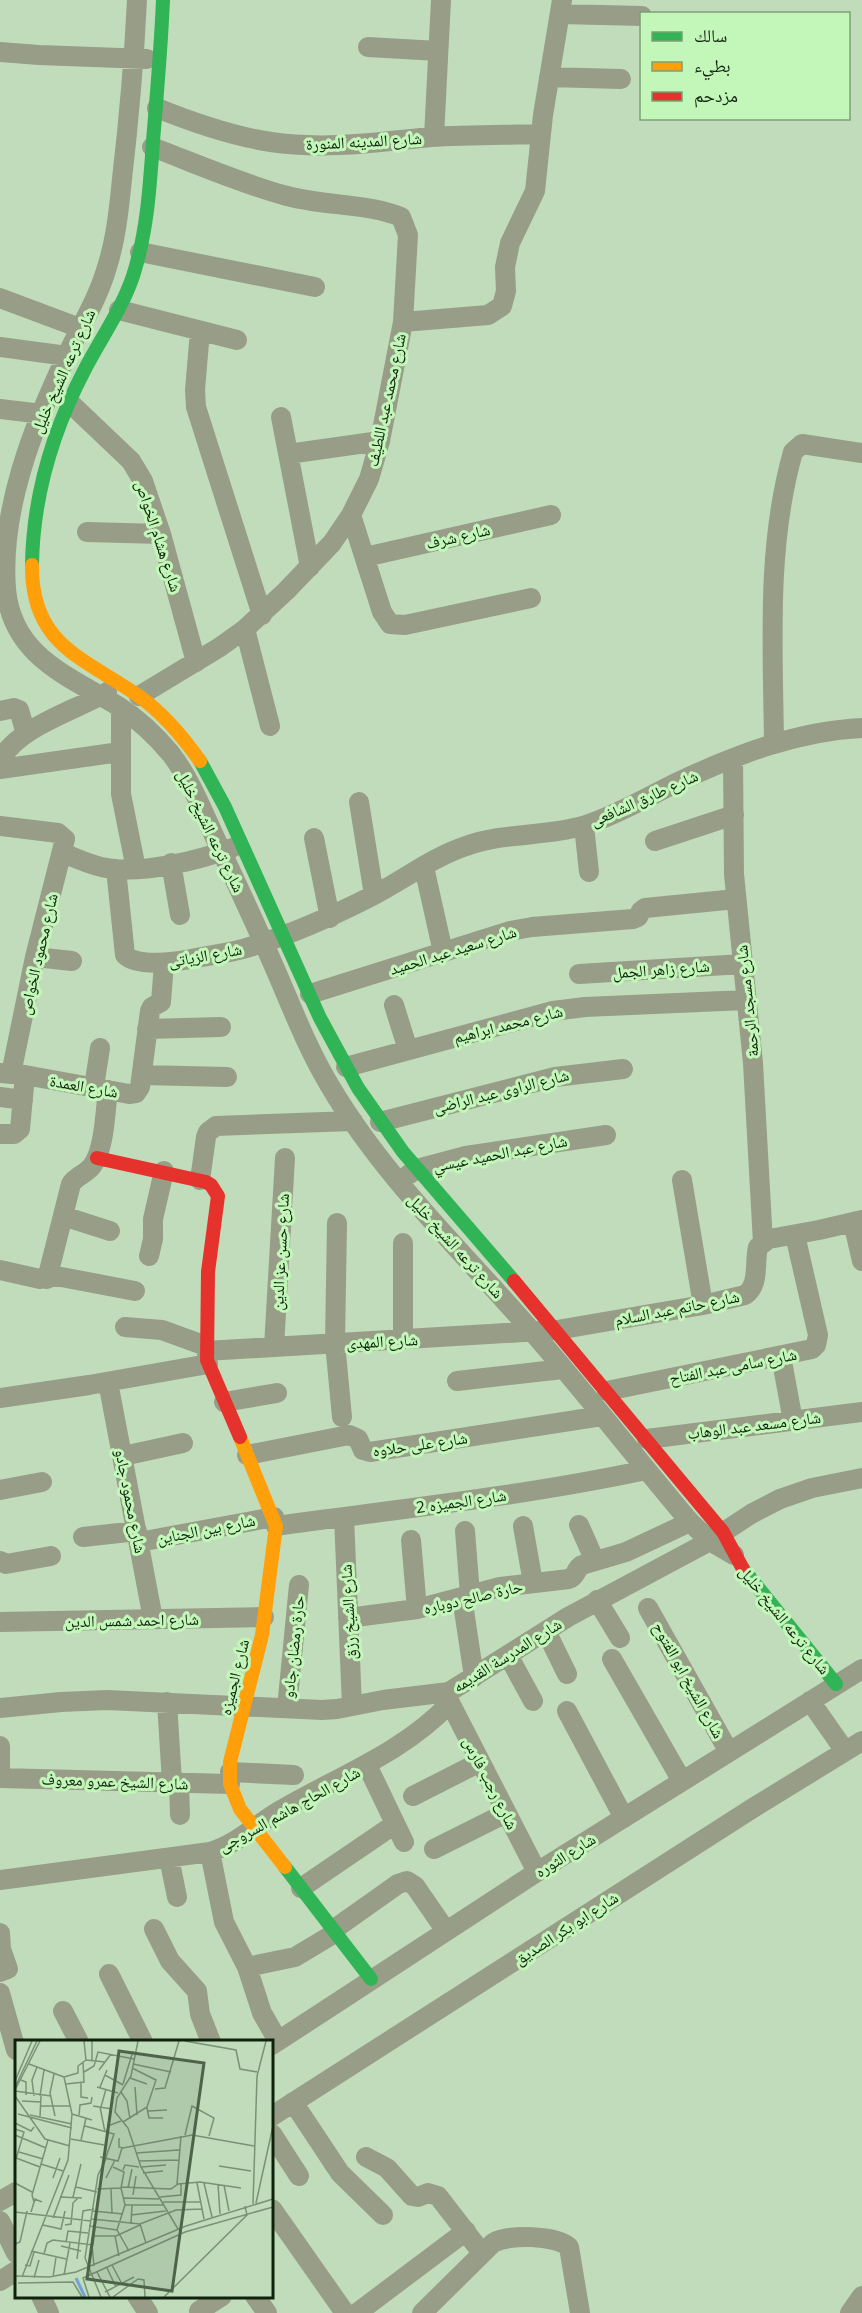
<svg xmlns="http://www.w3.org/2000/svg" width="862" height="2313" viewBox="0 0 862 2313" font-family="'Open Sans','Noto Naskh Arabic',sans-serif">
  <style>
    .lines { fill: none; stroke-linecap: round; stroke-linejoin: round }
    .street { stroke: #989d87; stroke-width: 20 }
    .fast { stroke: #30b455; stroke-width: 14 }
    .slow { stroke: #ff9f0a; stroke-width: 14 }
    .jam { stroke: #e5322d; stroke-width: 14 }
    .labels { text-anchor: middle; stroke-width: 6; stroke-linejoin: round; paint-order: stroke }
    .street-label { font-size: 16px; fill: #0f230c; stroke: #c3f7ba }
    .inset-river { fill: none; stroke: #72a0da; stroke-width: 3 }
    .inset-road { fill: none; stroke: #799275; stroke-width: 1.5 }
    .view { fill: #4d6449; fill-opacity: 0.15; stroke: #4d6449; stroke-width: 3 }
    .inset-edge { fill: none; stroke: #0f230c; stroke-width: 3 }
  </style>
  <rect width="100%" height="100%" fill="#c0dcbb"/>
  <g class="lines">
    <path class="street" d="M137,0C134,60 129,119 122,179C119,209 116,239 107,267C98,299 80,327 66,357C33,427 0,510 6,589C12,656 68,676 118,706C138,719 156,736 171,754C191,780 203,812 217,842C236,882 255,923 273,964C291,1005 307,1048 330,1086C383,1176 461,1250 529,1328C584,1391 636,1458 690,1522L710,1541L734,1555
      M560,14L642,16
      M368,47L438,51
      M0,52L39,55L147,59
      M549,77L621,79
      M157,108C194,123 231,136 271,142C324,150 378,142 431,137C467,135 504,135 541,134
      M434,137L441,0
      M140,252L315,287
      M0,298L80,328
      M119,310L237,340
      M403,322L488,315L502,306L506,291L505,267L510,243L535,191L543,115L562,0
      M200,331L195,390L196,407L262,615
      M0,347L67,356
      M69,402L131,461L143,481L161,534L196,662
      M0,409L42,414
      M281,417L310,567
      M288,454L380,441
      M351,515L382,612L390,624L405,625L531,598
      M87,532L161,534
      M365,557L551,515
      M245,629L270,726
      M139,696L220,647L245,629L286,591L332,543L351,515L369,479L380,441L403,322L408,235L401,217C367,203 324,206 287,196C242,184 197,164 152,147
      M121,708V794L136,869
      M0,711L14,708L19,710L26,734
      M774,744C773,647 766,547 793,452L802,444L862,453
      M733,759L734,874L753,1063L763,1243
      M0,761C17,727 75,711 107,692
      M0,769L120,752
      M359,802L374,895
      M0,826L58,833L65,839L35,957L11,1074
      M584,826L589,872
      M314,838L330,918
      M655,841L734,815
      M62,853C77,858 92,866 107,868C143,874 197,861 232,848
      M171,863L180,915
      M424,867L443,952
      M116,869L125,955C137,967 175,962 191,959C211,955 233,953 253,946C295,933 335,915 374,895C405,879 433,857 466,846C505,832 547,837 586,825C619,814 649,796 680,781C738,754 798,731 862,728
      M35,957L72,961
      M579,974L743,964
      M310,994L510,931L532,927L633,919L638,917L641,911L645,908L736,899
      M394,1005L408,1050
      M147,1029L221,1027
      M346,1067L553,1011L585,1007L746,1000
      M0,1073L25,1075L129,1094L136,1093L140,1087L150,1011L152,1007L161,1002L164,963
      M142,1075L227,1077
      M94,1087L100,1048
      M0,1097L23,1100
      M380,1122L555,1077L623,1069
      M0,1134H14L20,1129L25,1075
      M408,1175L417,1169L466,1156L606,1135
      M200,1180L206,1137L208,1132L216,1126L353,1121
      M682,1180L703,1305
      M63,1216L110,1231
      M853,1222L862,1261
      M337,1223L335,1343L342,1417
      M403,1243V1339
      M149,1256L153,1239V1219L164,1171
      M0,1270L40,1279L56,1276L135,1291
      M47,1279L71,1184C76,1176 86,1174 92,1166C105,1148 105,1112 108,1090
      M125,1327L162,1330L206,1346
      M274,1347L285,1158
      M206,1351L557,1330L703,1305L745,1295C760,1285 754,1263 758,1247L769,1239L819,1230L862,1220
      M781,1356L793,1421
      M457,1381L563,1369
      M108,1382L153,1619
      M607,1391L812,1349L816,1345L818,1335L795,1235
      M0,1398L89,1385L208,1364
      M224,1402L277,1393
      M647,1439L862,1412
      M247,1455L349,1435L358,1439L363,1450L370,1452L602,1416
      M123,1456L183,1443
      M0,1490L42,1482
      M344,1517L352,1706
      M579,1525L595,1561
      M276,1526C399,1509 524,1496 646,1470
      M523,1526L533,1583
      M465,1531L470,1594
      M83,1537L137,1531
      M411,1540L417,1609
      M139,1542L274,1517
      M0,1561L6,1564L51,1556
      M462,1597L474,1677
      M597,1600L620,1638
      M648,1608L729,1752
      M348,1618L417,1609L500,1587L569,1579C577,1576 575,1569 582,1565L626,1552L690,1522
      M0,1622L264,1617
      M546,1631L567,1674
      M508,1655L533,1701
      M612,1659L682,1781
      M445,1693L537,1872
      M810,1701L845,1751
      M167,1702L172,1782
      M0,1708L61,1702L107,1700L322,1710L337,1709L383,1700L449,1692L568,1617L710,1541L751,1514L780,1499L812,1488L862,1478
      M287,1708L299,1585
      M567,1711L624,1818
      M0,1746V1775
      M367,1765L404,1842
      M230,1772L294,1775
      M0,1778L230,1784
      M179,1782L180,1815
      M413,1796L480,1762
      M434,1849L506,1813
      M210,1852L224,1922L247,1967L262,2013L278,2041
      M169,1858L177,1897
      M0,1880L210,1852C237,1844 257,1824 281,1810C339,1776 403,1753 450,1703
      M301,1888L395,1824
      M154,1929L170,1961L197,1991L200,2014L211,2042
      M333,1930L398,1884L407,1881L415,1886L446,1931
      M0,1933L1,1949L8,1969L0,1972
      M247,1967L295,1957L335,1933
      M109,1974L143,2042
      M0,1993L16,2050
      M63,2011L79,2042
      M272,2045L537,1872L862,1669
      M293,2102L340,2173L383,2215
      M272,2116L753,1808L862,1741
      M272,2134L299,2176
      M366,2157L387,2168L412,2196L418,2197L428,2193L438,2196L482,2253
      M0,2201L16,2192
      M272,2209L345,2313
      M0,2221L16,2253
      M0,2281L16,2271
      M41,2296L49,2313
      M137,2296L148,2313
      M255,2296L267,2313
      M199,2311L222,2296
      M357,2313L466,2231
      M422,2313L493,2243C508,2234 556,2235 569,2247L580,2313
      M850,2313L862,2296"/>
    <path class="fast" d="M32,565C33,496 53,430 85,369C101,338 122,309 133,276C147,233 150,186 153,141C157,94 161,47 163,0
      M200,761L225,807L320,1018L358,1088L403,1152L514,1281
      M743,1569L836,1684
      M285,1867L371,1979"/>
    <path class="slow" d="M32,565C31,646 85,658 140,697C164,714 183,737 200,761
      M240,1437L276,1526L262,1635L230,1762V1784L240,1809L285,1867"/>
    <path class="jam" d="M97,1158L206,1182L211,1185L218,1196L208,1272L207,1360L240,1437
      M514,1281L723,1532L743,1569"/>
  </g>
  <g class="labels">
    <g class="street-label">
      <text transform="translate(364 141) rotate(-3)" y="6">شارع المدينه المنورة</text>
      <text transform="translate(63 371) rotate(-66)" y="6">شارع ترعه الشيخ خليل</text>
      <text transform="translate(386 400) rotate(-78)" y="6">شارع محمد عبد اللطيف</text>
      <text transform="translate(159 536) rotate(72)" y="6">شارع هشام الخواص</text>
      <text transform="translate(458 536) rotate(-13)" y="6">شارع شرف</text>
      <text transform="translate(644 798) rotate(-24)" y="6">شارع طارق الشافعى</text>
      <text transform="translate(211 831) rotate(64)" y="6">شارع ترعه الشيخ خليل</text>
      <text transform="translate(453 950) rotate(-17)" y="6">شارع سعيد عبد الحميد</text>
      <text transform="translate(38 954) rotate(-77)" y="6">شارع محمود الخواص</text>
      <text transform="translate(205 955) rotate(-10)" y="6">شارع الزياتى</text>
      <text transform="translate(661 969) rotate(-4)" y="6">شارع زاهر الجمل</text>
      <text transform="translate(747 1001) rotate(-96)" y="6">شارع مسجد الرحمة</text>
      <text transform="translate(508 1024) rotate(-14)" y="6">شارع محمد ابراهيم</text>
      <text transform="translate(84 1086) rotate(10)" y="6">شارع العمدة</text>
      <text transform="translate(501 1091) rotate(-14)" y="6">شارع الراوى عبد الراضى</text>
      <text transform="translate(500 1153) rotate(-11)" y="6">شارع عبد الحميد عيسي</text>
      <text transform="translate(456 1246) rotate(48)" y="6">شارع ترعه الشيخ خليل</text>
      <text transform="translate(280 1252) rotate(-87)" y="6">شارع حسن عز الدين</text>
      <text transform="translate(677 1308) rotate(-11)" y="6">شارع حاتم عبد السلام</text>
      <text transform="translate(382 1341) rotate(-3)" y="6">شارع المهدى</text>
      <text transform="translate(733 1366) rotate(-11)" y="6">شارع سامى عبد الفتاح</text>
      <text transform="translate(754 1425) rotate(-7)" y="6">شارع مسعد عبد الوهاب</text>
      <text transform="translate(420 1444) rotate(-8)" y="6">شارع على حلاوه</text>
      <text transform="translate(131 1501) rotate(79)" y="6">شارع محمود جادو</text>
      <text transform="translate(461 1501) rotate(-8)" y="6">شارع الجميزه 2</text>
      <text transform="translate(206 1529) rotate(-11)" y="6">شارع بين الجناين</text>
      <text transform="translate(473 1597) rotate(-13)" y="6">حارة صالح دوباره</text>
      <text transform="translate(348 1612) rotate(-93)" y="6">شارع الشيخ رزق</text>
      <text transform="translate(132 1620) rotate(-1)" y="6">شارع احمد شمس الدين</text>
      <text transform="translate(785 1620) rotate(51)" y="6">شارع ترعه الشيخ خليل</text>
      <text transform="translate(293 1647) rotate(-84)" y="6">حارة رمضان جادو</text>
      <text transform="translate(507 1655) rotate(-32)" y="6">شارع المدرسة القديمه</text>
      <text transform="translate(234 1677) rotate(-76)" y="6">شارع الجميزه</text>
      <text transform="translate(689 1680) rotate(61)" y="6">شارع الشيخ ابو الفتوح</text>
      <text transform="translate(115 1781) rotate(2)" y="6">شارع الشيخ عمرو معروف</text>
      <text transform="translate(491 1783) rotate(63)" y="6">شارع رجب فارس</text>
      <text transform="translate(289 1809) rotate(-29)" y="6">شارع الحاج هاشم السروجى</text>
      <text transform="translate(565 1855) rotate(-32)" y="6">شارع الثوره</text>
      <text transform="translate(566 1928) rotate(-33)" y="6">شارع ابو بكر الصديق</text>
    </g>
  </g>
  <g transform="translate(15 2040)">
    <rect width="258" height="258" fill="#c0dcbb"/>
    <path class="inset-river" d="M61,238L70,257"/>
    <path class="inset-road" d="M69,1L71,20M77,1V20M123,1L116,36L102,58L100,72L113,88L126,127L163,189M170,1L221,10L225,29L242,32M14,24L49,37M118,24L156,32M84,30L96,14M69,32L79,26L83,12L119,19M39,34L35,53L40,76M90,35L108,45M49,37L63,33V26L71,20L90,22M115,38L132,44M6,40L11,42V55M0,41L17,1M66,42V57L73,58M51,44L69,42L68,22M108,44L118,11M0,47L22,1M82,47L103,53M85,47L92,30M120,47L122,75M140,49L150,48L164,1M0,50L25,1M0,51L36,56M106,52L112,61L115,79M0,56L30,99L55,106M19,56L17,40L22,27M25,56L29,30M7,61L26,62M26,66H56M78,66L97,69M85,67L90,92M86,67L91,49M132,68L134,78H148M133,71L152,70M3,74L57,88M57,74L77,80M15,75L57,84M64,75L65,65L76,63L77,57M25,77L26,56M108,82L132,67L141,40L117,28M0,83L16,91L19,87M70,86L99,94L91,117M0,89L9,92L1,119M91,92L95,85L106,81M0,95L31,108M170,95L177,66L199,78L194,96M104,98V107L108,108L177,95L239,106M56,99L89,105M66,100L71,78M4,112L28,119M121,113L164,110M85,117L103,121L107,108M1,118L25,127M124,121L164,120M26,124L48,131M204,126L236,131M98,127L109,132L106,148L110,165L102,190L114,211M126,127L151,125M108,130L110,125L124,127M128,133L148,131M38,138L45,118M91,138L100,120M0,143L17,152M182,143L189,179M189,143L197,177M162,144L166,96M203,144L205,174M209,145L214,171M61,147L82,152M106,147L156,149L163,144L185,142L226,148M113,148L117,129M82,149L106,148M96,149L97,173M118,155L121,136M45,157L67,158M58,157L66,124M145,157L166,155V144M109,158L144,159M19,162L17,155L33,100M148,162H186M241,163L258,86M238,164L242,36L251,1M110,165H148M78,171L108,174M0,172L76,181M16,172L20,159L27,162M116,175L151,171M38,178L54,135M77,179L125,184L161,170L187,169M116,184L117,165M125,184L131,203M28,185L46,189L50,171M50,185L56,184L58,163L63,158M74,186L102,190M78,196H101L125,185M100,196L104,216M51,202L53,191L73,193M0,204L5,202L12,171M77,205L79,226M46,206L66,211M16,211L51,219M29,214L32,203L38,200L78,205L81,179M62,219L68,171L79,169M10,225L15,226L19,212M97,225L107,244M92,228L101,247M82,232L95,257M49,235L55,203M0,236L34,237L61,232L171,186L258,159M7,237L53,120L57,74L49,37M38,237L41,217M19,238L24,220M3,243L58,242L67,257M90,252L119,237M74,257L68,238L170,192L258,167M86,257L70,218L83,135L92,117M98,257L123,239L129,240L130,257M149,257L232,175L230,166"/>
    <path class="view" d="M104,11L189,23L157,251L72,239Z"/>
    <rect width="258" height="258" class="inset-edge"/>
  </g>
  <rect x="640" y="12" width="210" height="108" fill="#c3f7ba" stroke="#7ba274" stroke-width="1.5"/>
  <rect x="652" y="32" width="30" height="9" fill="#30b455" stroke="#7ba274" stroke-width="1.5"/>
  <text x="694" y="42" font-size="18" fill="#0f230c">سالك</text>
  <rect x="652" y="62" width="30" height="9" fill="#ff9f0a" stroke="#7ba274" stroke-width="1.5"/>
  <text x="694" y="72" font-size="18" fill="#0f230c">بطيء</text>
  <rect x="652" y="92" width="30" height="9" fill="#e5322d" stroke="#7ba274" stroke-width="1.5"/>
  <text x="694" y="102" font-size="18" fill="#0f230c">مزدحم</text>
</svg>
